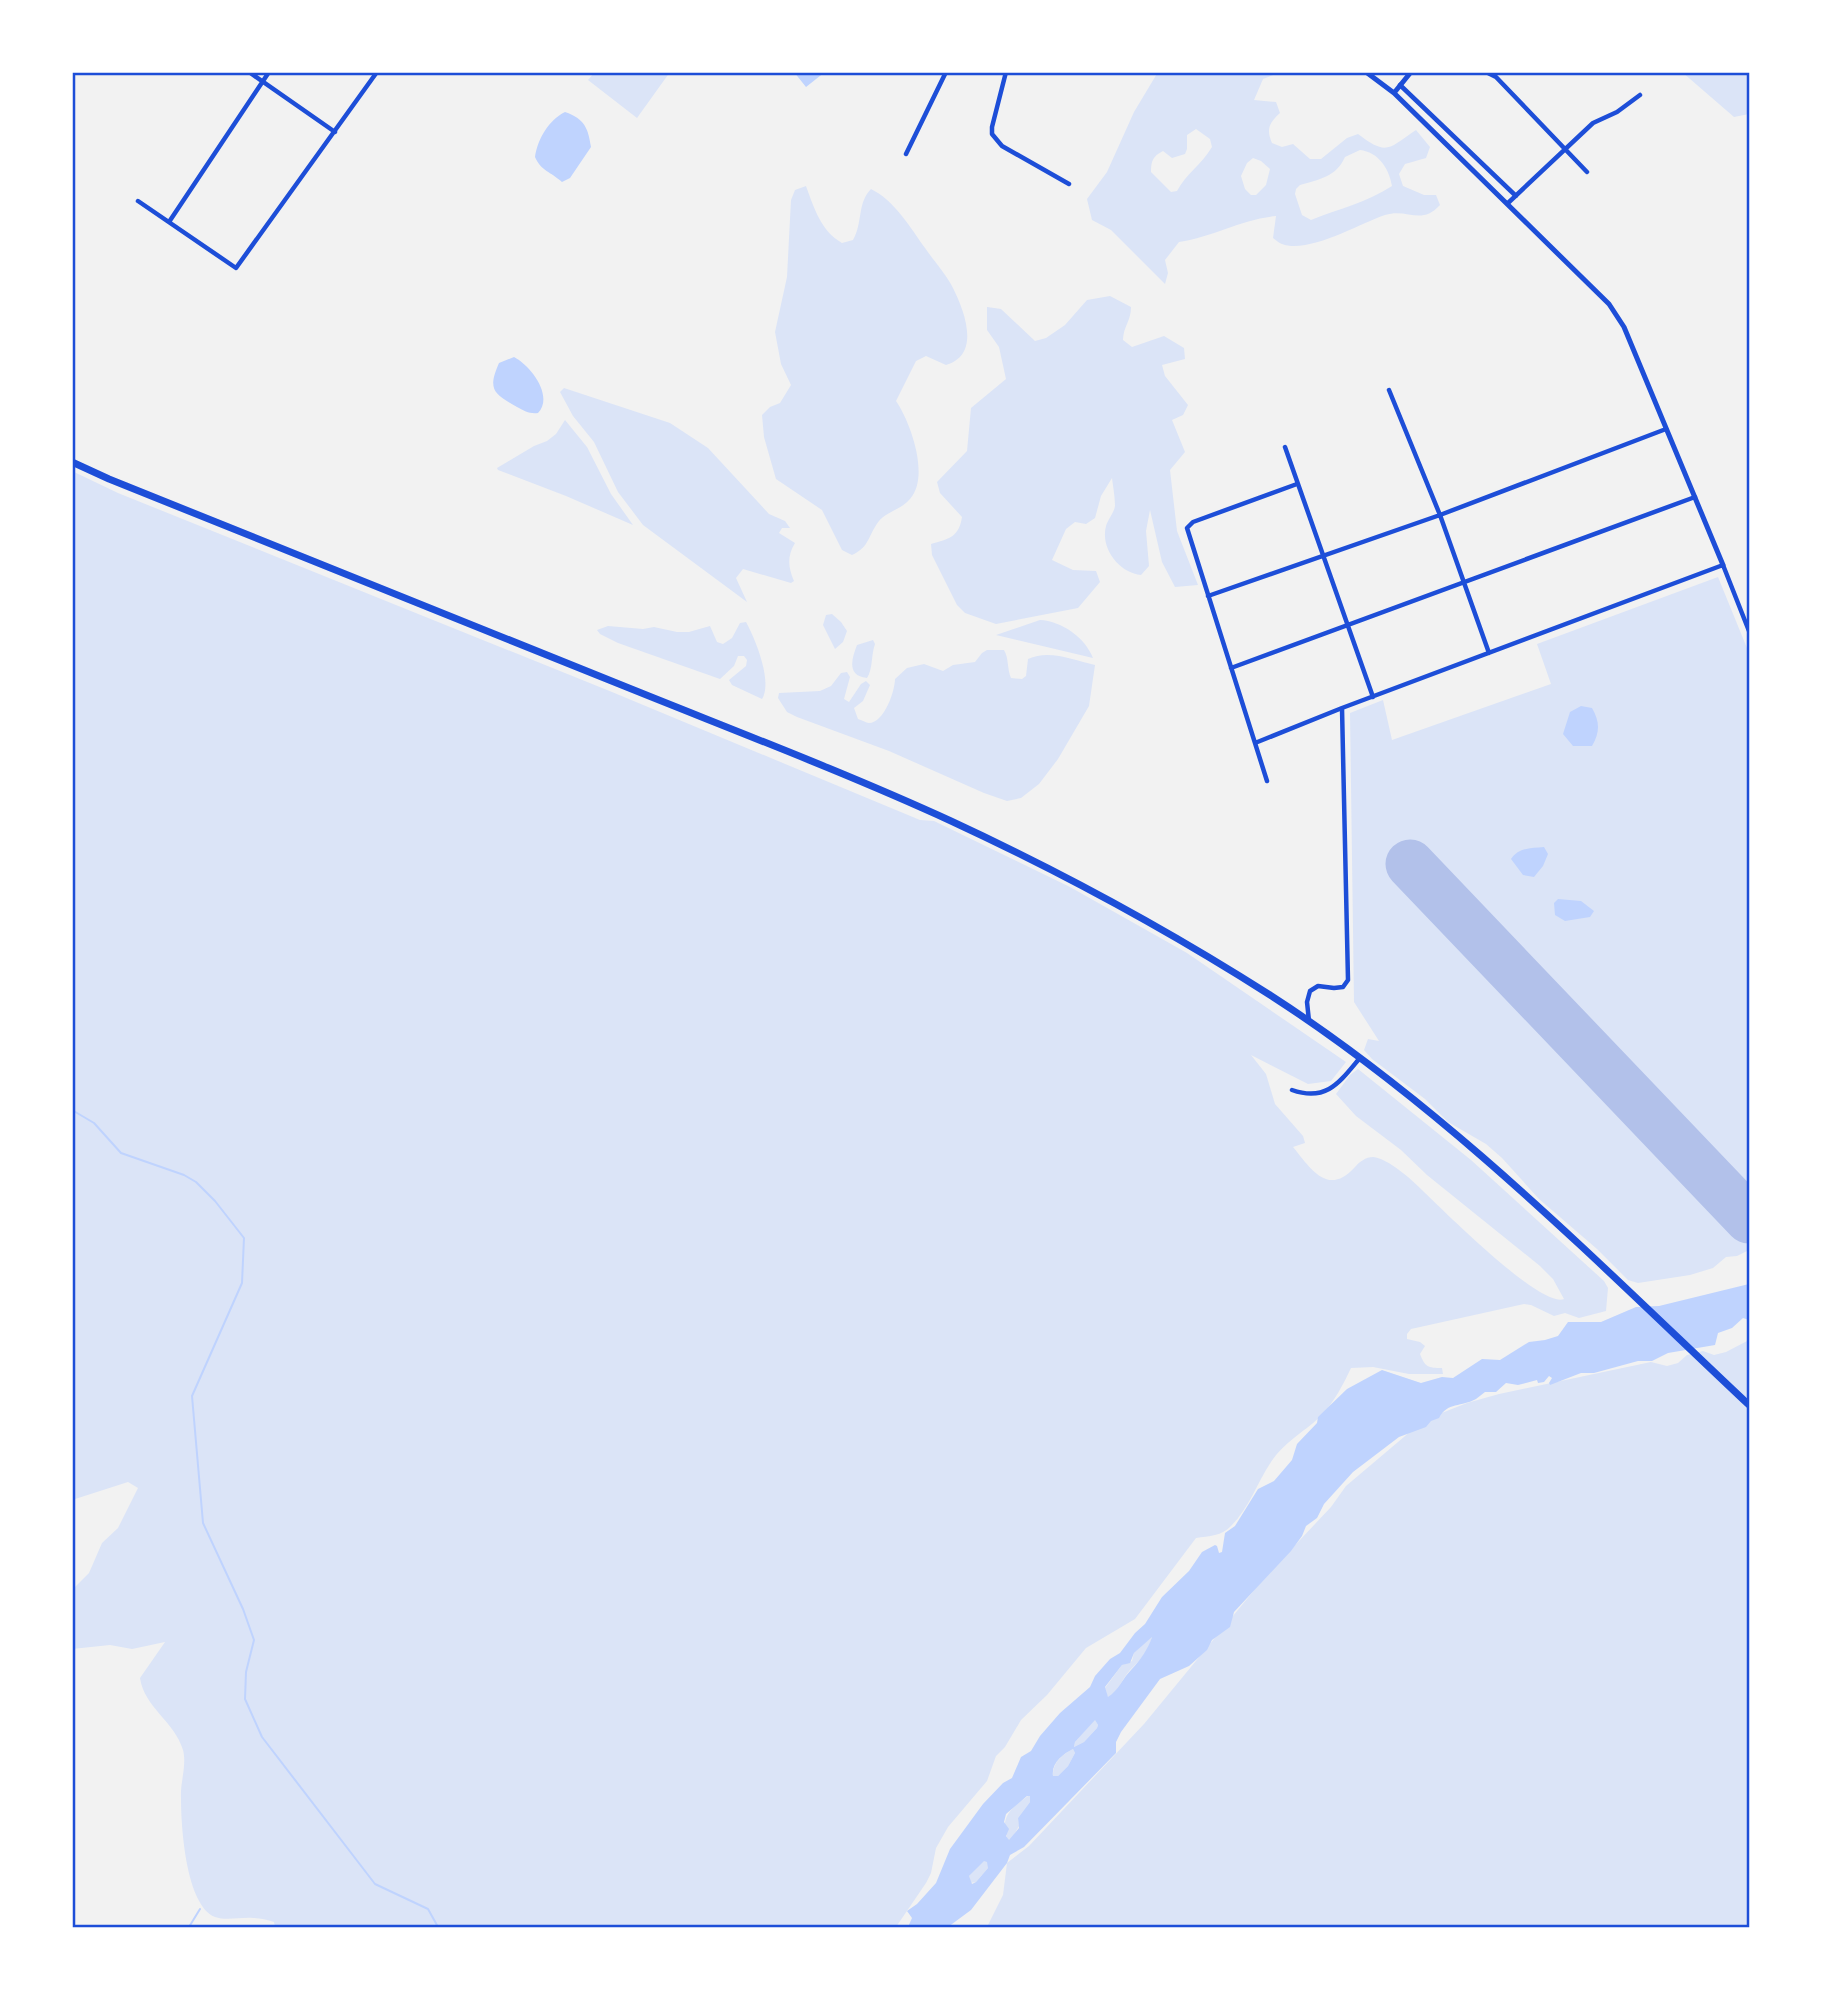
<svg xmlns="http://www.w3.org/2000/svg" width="1821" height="1999" viewBox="0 0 1821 1999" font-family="Cabin,sans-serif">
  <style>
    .green { fill: #dbe4f7; fill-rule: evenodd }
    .water { fill: #bfd3fe; fill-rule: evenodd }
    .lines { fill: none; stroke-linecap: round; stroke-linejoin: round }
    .stream { stroke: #bfd3fe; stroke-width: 2 }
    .runway { stroke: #b2c1ea; stroke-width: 49 }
    .minor { stroke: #1d4ed8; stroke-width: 4.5 }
    .tertiary { stroke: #1d4ed8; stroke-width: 5 }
    .trunk { stroke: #1d4ed8; stroke-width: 7 }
    .neatline { fill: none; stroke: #1d4ed8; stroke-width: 2.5 }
  </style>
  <rect width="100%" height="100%" fill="#f2f2f2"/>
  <path class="green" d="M595,72H670L637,118L588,80Z
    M1158,72H1281L1263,79L1254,100L1276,102L1280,113C1269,123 1266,129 1272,143L1282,147L1293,144L1310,159H1321L1347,138L1358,134C1387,156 1388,149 1416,130L1430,147L1426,158L1405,164L1399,174L1403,186L1424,195H1436L1440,205C1421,226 1408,208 1385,215C1359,224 1308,254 1282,244C1279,243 1276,240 1273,238L1276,216C1242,219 1213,237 1179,242L1165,260L1168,273L1165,284L1111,230L1092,220L1087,199L1107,172L1134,112ZM1196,129L1210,139L1212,147C1202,164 1186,174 1177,191L1171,192L1151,172C1151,161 1153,156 1163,151L1172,158L1185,154L1187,149V135ZM1360,150C1378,152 1389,168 1392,186C1368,202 1338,209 1311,220L1302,215L1295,194L1296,189L1300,185C1320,179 1336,177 1345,157ZM1253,158L1261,161L1270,169L1266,185L1256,195H1251L1245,189L1241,176L1247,163Z
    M1682,72H1749V114L1734,117Z
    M806,186C814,208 821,231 842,243L853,240C863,223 857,203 871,189C895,201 910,227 925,248C934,261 946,274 953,288C965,312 981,355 946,365L926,356L916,361L896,401C911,423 930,477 910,499C902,509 886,512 879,521C868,535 870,547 852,555L842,550L822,510L776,479L764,437L762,415L770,407L780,403L791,385L781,364L775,332L787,277L791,200L795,190Z
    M1110,296L1131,307C1131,321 1123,327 1123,340L1132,347L1164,336L1184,348L1185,359L1162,365L1165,376L1188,405L1183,415L1172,420L1185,452L1170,470L1177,531L1198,585L1175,587L1162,562L1150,510L1146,531L1149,566L1141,575C1120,573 1100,549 1106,526C1108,519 1114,513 1115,506C1115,497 1113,486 1112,478L1101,496L1095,518L1086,524L1075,522L1066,529L1052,560L1073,570L1096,571L1100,582L1078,608L996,624L965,613L957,605L932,555L931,544C949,539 959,537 962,517L940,493L937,482L967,451L971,408L1006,379L999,347L987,330V307L1001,309L1035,341L1046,338L1065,325L1087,300Z
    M564,388L670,423L708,448L769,514L785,521L790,528H782L779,533L795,543C787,556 788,567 794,581L791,583L743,569L736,578L747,602L643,525L618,492L594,442L573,416L560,392Z
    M565,420L587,447L611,494L633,525L566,496L498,470L497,468L534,446L547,441L556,434Z
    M72,471L118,493L612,692L920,820L934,821L1070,887L1187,953L1346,1062L1331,1081L1308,1084L1251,1055L1266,1074L1275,1104L1303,1136L1305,1143L1293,1147C1311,1169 1328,1197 1355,1167C1359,1162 1366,1157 1373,1157C1389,1159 1411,1179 1422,1190C1441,1208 1541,1309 1564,1299L1553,1279L1540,1266L1427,1175L1401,1150L1356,1116L1336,1094L1350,1075L1358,1069L1471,1160L1604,1281L1608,1288L1606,1311L1579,1318L1565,1313L1554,1316L1531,1305L1524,1304L1411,1329L1407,1334V1339L1420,1342L1425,1346L1420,1354C1425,1367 1428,1368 1442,1368L1443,1374H1409L1373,1367L1351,1368C1343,1385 1335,1400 1323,1414C1306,1431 1285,1441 1271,1462C1257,1483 1249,1508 1231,1526C1222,1536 1209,1536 1196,1538L1135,1619L1086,1648L1047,1695L1021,1720L1005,1747L996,1756L987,1781L948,1827L936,1848L931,1873L926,1883L896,1927H275L274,1922C267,1920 260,1918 253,1918C241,1917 226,1921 215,1917C186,1905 181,1827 181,1798C180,1783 187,1765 183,1750C175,1722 144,1707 140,1678L165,1642L132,1649L110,1645L72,1649V1590L89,1573L102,1543L118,1528L138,1488L128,1482L72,1500Z
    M1718,577L1749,653V1250L1737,1256L1726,1257L1713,1268L1690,1275L1638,1283L1628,1280L1597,1249L1539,1199L1502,1158L1486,1144L1448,1122L1425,1099L1372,1059L1364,1050L1368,1039L1379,1041L1354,1002L1350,713L1383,700L1392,740L1551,684L1537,644Z
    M832,614L841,622L847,631L843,642L835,649L823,625L826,615Z
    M1040,620C1061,621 1085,637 1093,658L996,635Z
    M746,622C755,638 773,682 762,699L732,685L729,680L746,666L747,660L744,656H738L734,666L720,679L618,643L600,634L597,630L608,626L643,629L654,627L677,632H689L710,626L717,642L723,644L732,638L740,623Z
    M873,640L875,644C871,655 873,669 867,678C846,676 852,658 857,645Z
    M987,650H1004C1009,658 1007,669 1011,678L1022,679L1026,676L1028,659C1049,649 1073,660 1095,665L1089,706L1058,759L1039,784L1021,798L1007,801L984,793L889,751L797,717L787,712L778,698L779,693L820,691L831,686L841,673L847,672L850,677L844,699L849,702L861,684L866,681L870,685L863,701L854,708L858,719C859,719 867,723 869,723C884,723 895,691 895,679L907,668L924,664L943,671L953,665L975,662L982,653Z
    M1749,1340V1927H987L1003,1895L1007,1863L1029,1846L1144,1724L1265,1577L1331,1507L1346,1486L1424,1420L1467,1403L1499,1394L1651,1362L1667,1366L1678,1363L1687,1355L1703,1351L1714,1355L1726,1352Z
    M1152,1636C1150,1650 1140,1660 1130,1670C1122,1679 1119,1690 1108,1698L1105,1688L1122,1665L1132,1661L1134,1653Z
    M1095,1719L1098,1725L1097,1728L1084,1742L1074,1747L1075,1742Z
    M1073,1749L1075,1753L1068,1766L1058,1776H1053C1052,1763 1063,1754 1073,1749Z
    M1028,1796H1030V1802L1018,1818L1019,1826L1011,1840H1008C999,1818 1010,1809 1028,1796Z
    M984,1860L988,1862V1868L976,1882L970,1883L969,1876Z"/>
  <path class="water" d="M794,72H825L806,87Z
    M565,112C585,119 588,128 591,147L570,178L562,182C550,171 542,172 535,157C538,138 549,120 565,112Z
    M514,357C531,366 554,396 538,413C529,414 525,411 517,407C494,394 487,390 499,363Z
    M1581,706L1592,708C1600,722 1600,732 1592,746H1573L1563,734L1570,712Z
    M1544,847L1548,854L1543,866L1534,877L1523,875L1511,859C1518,848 1531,848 1544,847Z
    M1558,899L1581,901L1594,911L1590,917L1565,921L1555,915L1554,903Z
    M1749,1284V1320L1743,1318L1732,1328L1718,1333L1715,1345L1668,1353L1652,1361H1638L1594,1373H1581L1550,1385L1549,1383L1552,1378L1549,1376L1544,1382L1538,1383L1537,1380L1518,1385L1506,1383L1496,1392H1485C1482,1394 1479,1397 1476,1399C1462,1407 1447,1402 1439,1418L1431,1421L1426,1427L1399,1437L1353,1472L1324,1504L1317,1518L1306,1526L1302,1536L1291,1551L1234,1612L1230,1627L1212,1640L1207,1650L1189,1666L1160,1679L1121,1732L1116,1742V1753L1024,1847L1010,1855L1007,1863L971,1910L948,1927H908L912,1918L907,1911L917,1904L936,1883L950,1849L983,1804L1003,1783L1012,1778L1021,1757L1031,1751L1040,1736L1060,1713L1090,1687L1095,1676L1110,1659L1120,1653L1135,1633L1145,1624L1162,1597L1189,1571L1202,1552L1215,1545L1217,1546L1219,1553L1222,1552L1225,1533L1235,1526L1258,1489L1274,1481L1292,1460L1297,1444L1317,1423L1318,1417L1347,1389L1382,1370L1421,1383L1442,1377L1453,1378L1482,1359L1500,1360L1529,1342L1545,1340L1558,1336L1568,1322H1601L1636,1307L1659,1306ZM1152,1637C1148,1649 1141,1659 1131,1670C1122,1679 1119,1690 1108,1697L1105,1687L1122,1665L1130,1663L1134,1653ZM1095,1720L1098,1725L1097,1728L1084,1742L1074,1747L1075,1742ZM1073,1749L1075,1753L1068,1766L1058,1776H1053C1051,1763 1063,1754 1073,1749ZM1027,1796H1030V1802L1018,1818L1019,1828L1009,1840L1006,1836L1009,1829L1004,1822L1006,1814ZM984,1861L987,1862L988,1868L976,1882L972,1884L969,1876Z"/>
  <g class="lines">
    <path class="stream" d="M72,1110L94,1123L121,1153L184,1175L196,1182L215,1201L244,1238L242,1283L192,1396L203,1523L243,1609L254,1640L246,1672L245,1699L262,1737L375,1884L428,1909L438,1927
      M189,1927L200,1909"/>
    <path class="runway" d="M1410,864L1749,1219"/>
    <path class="minor" d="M249,72L335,132
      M1006,72L992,127V134L1002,146L1069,184
      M1486,72L1496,77L1587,172
      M1400,85L1516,196
      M906,154L946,72
      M138,201L236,268L377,72
      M1508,203L1593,123L1617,112L1640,95
      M169,222L269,72
      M1389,390L1440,515L1489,653
      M1285,447L1373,697
      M1208,596L1440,515L1666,429
      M1231,668L1695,497
      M1255,743L1342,708L1723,565L1749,631
      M1267,781L1187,528L1193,522L1297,484
      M1309,1021L1307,1002L1310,991L1318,986L1334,988L1343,987L1348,980L1342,708
      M1292,1090C1326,1102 1339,1083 1359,1059"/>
    <path class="tertiary" d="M1366,72L1394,93L1609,304L1624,327L1723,565
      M1394,93L1411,72"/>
    <path class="trunk" d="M72,462L109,479C281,548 453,617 624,686C733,730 844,772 951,821C1061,872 1168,930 1270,995C1447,1109 1596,1261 1749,1405"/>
  </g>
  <rect width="1821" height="1999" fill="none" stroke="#ffffff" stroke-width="147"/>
  <rect x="74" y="74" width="1674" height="1852" class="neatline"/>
</svg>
